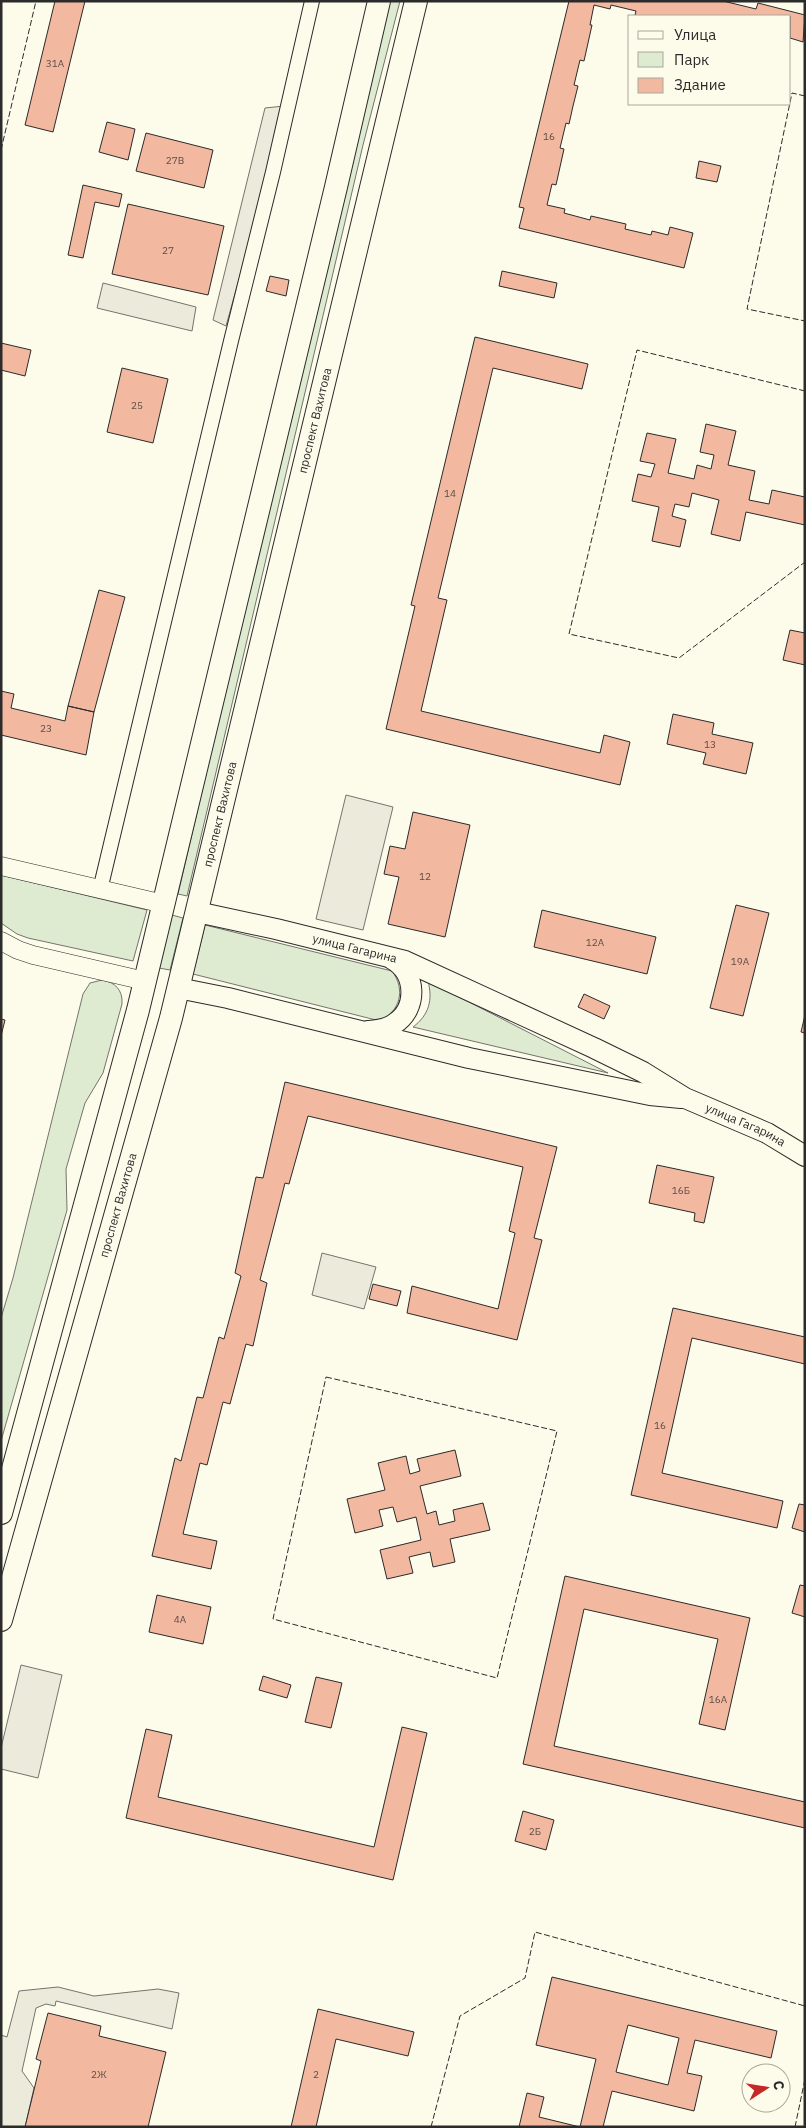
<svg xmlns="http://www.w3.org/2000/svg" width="806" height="2128" viewBox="0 0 806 2128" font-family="'IBM Plex Sans',sans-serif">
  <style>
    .green { fill: #deebd1; stroke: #74746e }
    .parking { fill: #eceadb; stroke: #74746e }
    .building { fill: #f2b8a0; stroke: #2b2b2b; fill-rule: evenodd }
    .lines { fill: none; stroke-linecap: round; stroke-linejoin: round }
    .minor-casing { stroke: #2b2b2b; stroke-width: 16 }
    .tertiary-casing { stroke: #2b2b2b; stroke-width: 19 }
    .secondary-casing { stroke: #2b2b2b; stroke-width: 22 }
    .primary-casing { stroke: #2b2b2b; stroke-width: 24 }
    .minor { stroke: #fdfbea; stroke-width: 14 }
    .tertiary { stroke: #fdfbea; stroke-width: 18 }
    .secondary { stroke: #fdfbea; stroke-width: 20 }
    .primary { stroke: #fdfbea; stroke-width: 22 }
    .fence { stroke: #2b2b2b; stroke-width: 1; stroke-dasharray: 6 2.5; stroke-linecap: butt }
    .labels { text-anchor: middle; stroke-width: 4; stroke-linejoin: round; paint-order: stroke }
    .number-label { font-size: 10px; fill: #5d4e48 }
    .street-label { font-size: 12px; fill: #2b2b2b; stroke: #fdfbea }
  </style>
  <rect width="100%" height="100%" fill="#fdfbea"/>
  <path class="green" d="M390,1H400L363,145L187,896L178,894L353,144Z
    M1,875L147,910L133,961L28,938L17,934L1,923Z
    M172,915L183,918L170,970L159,968Z
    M205,925L392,971C406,990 400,1011 380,1021L193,974Z
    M102,980C115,982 123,990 122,1004L103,1073L85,1103L66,1169L67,1210L1,1441V1318L13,1278L83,994L90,983Z
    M428,981L608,1073L413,1027C429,1015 433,1000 428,981Z"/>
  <path class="parking" d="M284,106L249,243L226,326L213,320L265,108Z
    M103,283L196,307L192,331L97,308Z
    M346,795L393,807L363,930L316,919Z
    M322,1253L376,1267L364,1309L312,1295Z
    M21,1665L62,1675L38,1778L1,1769V1748Z
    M58,1987L94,1996L158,1989L179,1993L172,2029L56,2001L55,2006L46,2004L36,2008L22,2071L34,2088L25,2127H1V2035L7,2037L19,1991Z"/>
  <path class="building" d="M55,1H85L53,132L25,125Z
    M569,1H723L756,9L758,3L805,15L803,42L790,38V16H640L635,15L636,11L611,5L610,9L594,5L590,25H592L584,61L580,60L574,85L578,86L573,106L569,124L566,123L560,148L564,149L556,185L552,184L547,205L565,209L564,213L590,220L591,216L626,224L625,229L651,235L652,231L668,235L670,227L693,233L684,268L519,228L524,208L519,207Z
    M107,122L135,129L128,160L99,152Z
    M146,133L213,150L204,188L136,171Z
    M699,161L721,166L717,182L696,178Z
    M83,185L122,194L119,207L95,202L83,258L68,255Z
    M128,204L224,226L208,295L112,274Z
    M502,271L557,283L554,298L499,286Z
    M270,276L289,280L286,296L266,291Z
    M475,337L588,364L582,389L493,368L438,598L447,600L421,711L600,753L604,735L630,742L620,785L386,729L415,606L411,605Z
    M1,343L31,350L25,376L1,370Z
    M122,368L168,379L153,443L107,432Z
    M706,424L736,431L728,465L755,471L749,500L769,504L772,490L805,497V525L746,512L740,541L711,534L719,500L692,493L689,507L675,504L672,516L686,520L680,547L652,541L659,507L632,501L638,474L651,477L655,464L640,461L647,433L676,439L668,473L694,479L697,465L711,469L714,455L700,452Z
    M99,590L125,597L94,712L68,706Z
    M790,630L805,633V665L783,660Z
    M1,691L14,694L11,708L65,721L68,706L94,712L86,755L1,735Z
    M673,714L714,723L712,734L753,743L746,774L703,764L706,753L667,744Z
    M413,812L470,825L445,937L388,924L399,877L384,874L390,846L405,849Z
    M736,905L769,913L743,1016L710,1008Z
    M542,910L656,937L647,974L534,947Z
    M584,994L610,1006L604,1019L578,1007Z
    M805,1015V1033L801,1032Z
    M1,1019L5,1020L1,1036Z
    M285,1082L557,1147L534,1238L542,1240L517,1340L407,1313L412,1286L498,1309L515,1233L509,1231L523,1167L308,1116L289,1184L285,1183L260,1280L267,1283L253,1346L246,1344L230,1404L223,1402L207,1465L200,1463L183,1534L217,1541L211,1569L152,1556L175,1458L181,1461L197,1397L203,1398L219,1337L224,1339L241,1276L235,1273L256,1177L263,1178Z
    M657,1165L714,1177L704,1223L694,1221L695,1213L649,1203Z
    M373,1284L401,1291L397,1306L369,1299Z
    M673,1308L805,1337V1364L692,1338L662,1473L783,1501L777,1528L631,1495Z
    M455,1450L461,1476L420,1486L427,1514L436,1511L439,1525L455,1521L453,1510L483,1503L490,1530L450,1539L455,1562L433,1567L430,1552L409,1557L413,1573L387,1579L380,1550L421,1540L416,1517L397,1522L393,1507L379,1510L383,1526L355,1533L347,1499L385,1490L378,1463L406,1456L410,1474L420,1471L417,1459Z
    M799,1504L805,1505V1532L792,1528Z
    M565,1576L750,1618L725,1730L699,1724L718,1639L584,1609L554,1746L805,1802V1828L523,1764Z
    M800,1585L805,1586V1617L792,1613Z
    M157,1595L211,1607L203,1644L149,1632Z
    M263,1676L291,1685L287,1698L259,1690Z
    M316,1677L342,1683L331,1728L305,1722Z
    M402,1727L427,1733L393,1880L126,1818L146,1729L172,1735L158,1797L374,1847Z
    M523,1811L554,1820L546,1850L515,1841Z
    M552,1977L777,2031L771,2058L695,2040L687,2073L702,2076L694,2111L612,2091L603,2127H519L527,2093L544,2097L539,2117L580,2127L596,2059L536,2045ZM628,2025L679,2038L668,2085L616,2072Z
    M318,2009L414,2032L408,2056L336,2039L316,2127H291Z
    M48,2013L101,2026L99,2036L166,2052L148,2127H25L41,2061L36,2059Z"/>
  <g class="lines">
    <defs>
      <path id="minor" d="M100,890L231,341L273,172L312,1"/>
      <path id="tertiary" d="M1,866L164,904
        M1,941L18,950L33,955L145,981"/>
      <g id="secondary">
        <path id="s1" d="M197,912L276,929L405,961L594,1048L643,1072L685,1098L767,1133L805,1156"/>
        <path d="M178,988L228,998L469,1058L650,1095L681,1098"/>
        <path d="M368,1031C377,1030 386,1030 394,1024C418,1009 417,973 392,959"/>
      </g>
      <g id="primary">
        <path d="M1,1513L138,1010L336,187L379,1"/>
        <path id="s2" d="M1,1620L171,1018L416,1"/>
      </g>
    </defs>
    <use href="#minor" class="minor-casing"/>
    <use href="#tertiary" class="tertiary-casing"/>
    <use href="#secondary" class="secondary-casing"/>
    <use href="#primary" class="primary-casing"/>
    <use href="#minor" class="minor"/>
    <use href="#tertiary" class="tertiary"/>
    <use href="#secondary" class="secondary"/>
    <use href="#primary" class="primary"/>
    <path class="fence" d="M805,96L792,93L747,309L805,321
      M1,150L36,1
      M805,391L637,350L569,634L679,658L805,562
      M326,1377L557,1431L497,1678L273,1619Z
      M431,2127L460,2016L525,1978L535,1932L805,2006
      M795,2127L805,2079"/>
  </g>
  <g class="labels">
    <g class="number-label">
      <text x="55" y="67">31А</text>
      <text x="549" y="140">16</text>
      <text x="175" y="164">27В</text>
      <text x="168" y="254">27</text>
      <text x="137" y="409">25</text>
      <text x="450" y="497">14</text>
      <text x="46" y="732">23</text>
      <text x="710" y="748">13</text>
      <text x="425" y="880">12</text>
      <text x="595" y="946">12А</text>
      <text x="740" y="965">19А</text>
      <text x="681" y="1194">16Б</text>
      <text x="660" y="1429">16</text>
      <text x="180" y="1623">4А</text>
      <text x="718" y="1703">16А</text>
      <text x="535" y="1835">2Б</text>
      <text x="99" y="2078">2Ж</text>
      <text x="316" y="2078">2</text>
    </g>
    <g class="street-label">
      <text dy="4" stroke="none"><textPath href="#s2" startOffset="1240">проспект Вахитова</textPath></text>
      <text dy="4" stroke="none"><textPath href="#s2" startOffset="835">проспект Вахитова</textPath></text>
      <text dy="4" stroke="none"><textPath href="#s1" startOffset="162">улица Гагарина</textPath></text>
      <text dy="4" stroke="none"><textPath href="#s1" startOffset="592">улица Гагарина</textPath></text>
      <text dy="4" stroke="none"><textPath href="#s2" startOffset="431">проспект Вахитова</textPath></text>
    </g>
  </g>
  <rect width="806" height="2128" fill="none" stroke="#2b2b2b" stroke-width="5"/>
  <rect x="628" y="15" width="162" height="90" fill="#fdfbea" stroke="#a9a89e"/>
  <rect x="638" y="31" width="25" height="8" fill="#fdfbea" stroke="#a9a89e"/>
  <text x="674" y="40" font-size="15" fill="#2b2b2b">Улица</text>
  <rect x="638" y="52" width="25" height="15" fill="#deebd1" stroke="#a9a89e"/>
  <text x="674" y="65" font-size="15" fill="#2b2b2b">Парк</text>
  <rect x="638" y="78" width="25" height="15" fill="#f2b8a0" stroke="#a9a89e"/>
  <text x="674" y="90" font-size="15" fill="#2b2b2b">Здание</text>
  <g transform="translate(766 2088) rotate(78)"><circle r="24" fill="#fdfbea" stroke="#a9a89e"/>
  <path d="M0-4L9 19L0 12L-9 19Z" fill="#c62828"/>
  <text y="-8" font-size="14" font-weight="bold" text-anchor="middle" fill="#2b2b2b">С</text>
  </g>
</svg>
